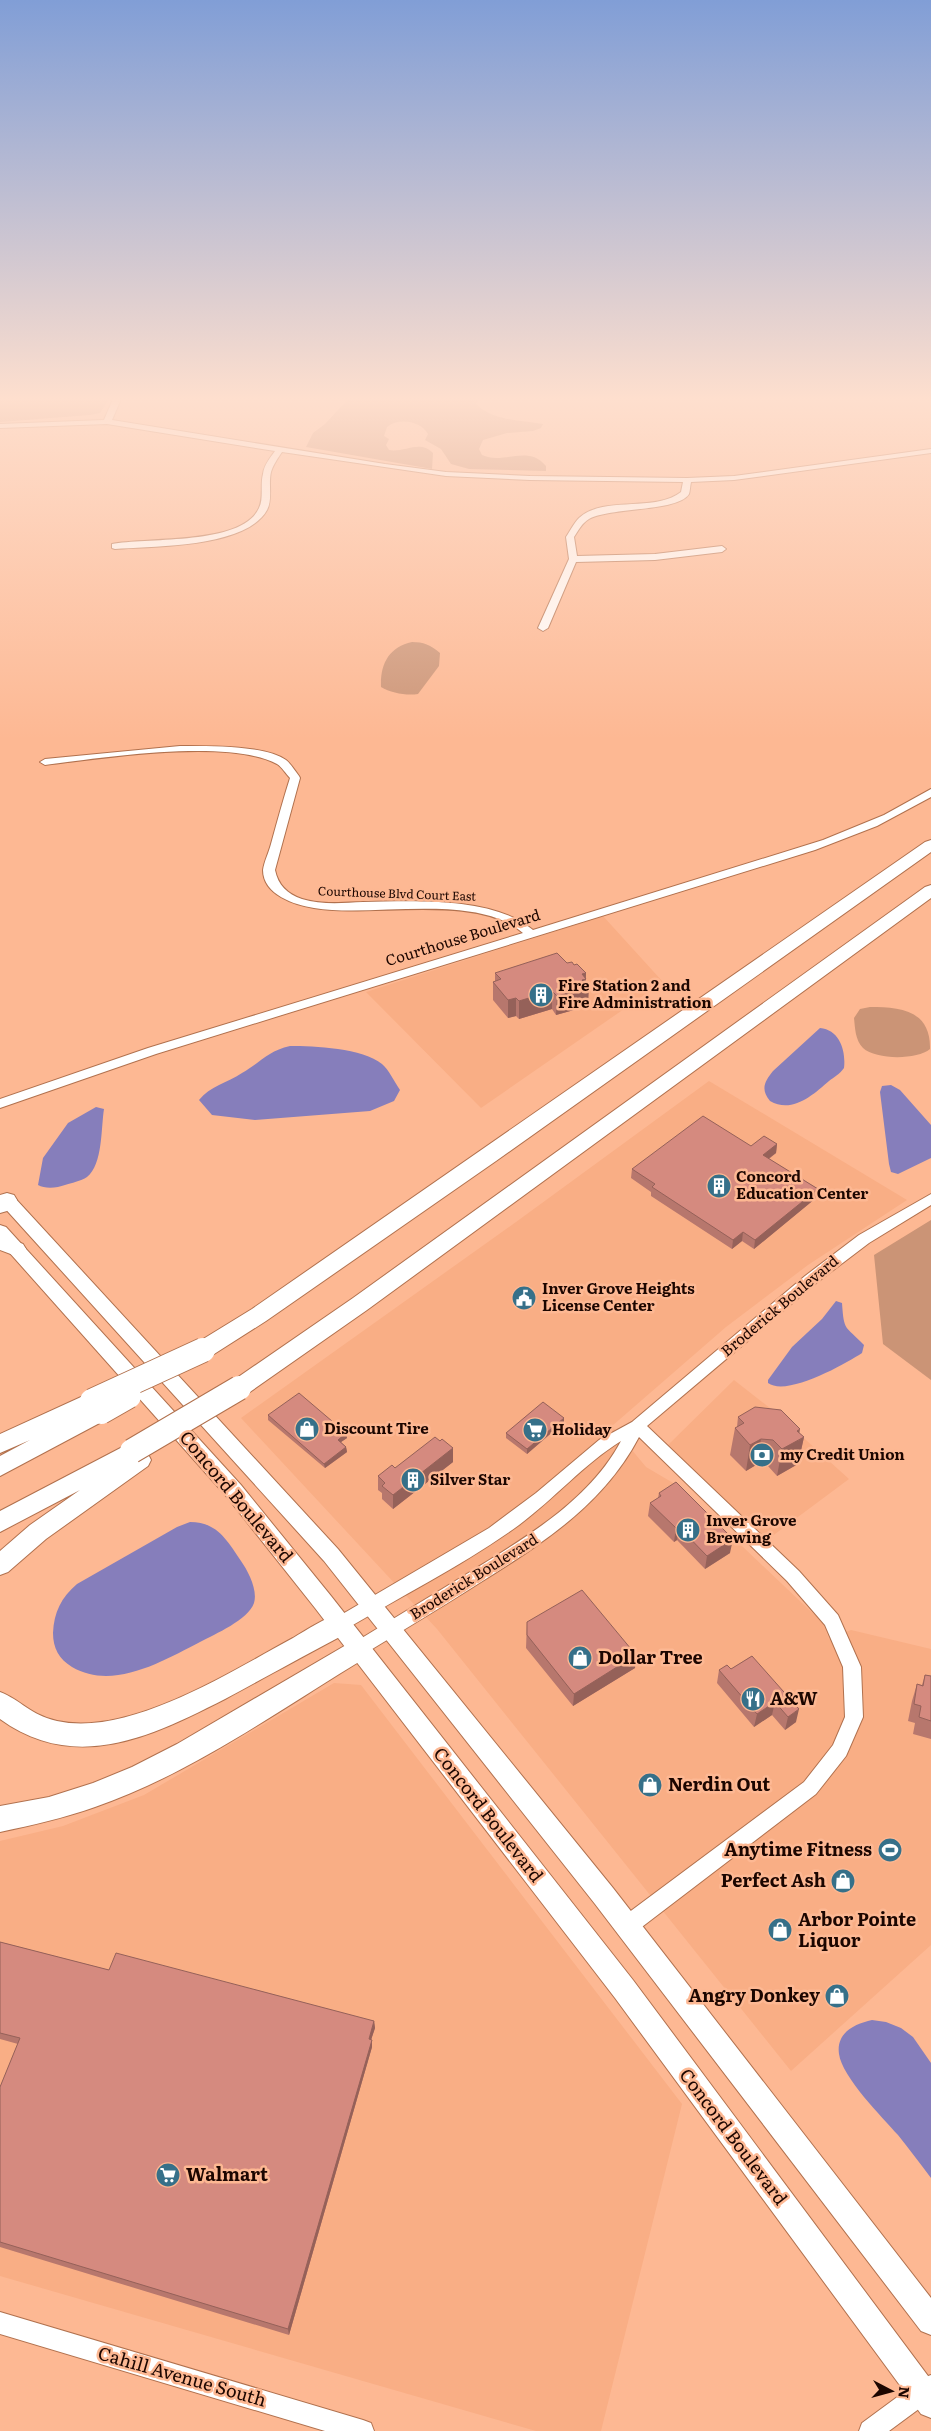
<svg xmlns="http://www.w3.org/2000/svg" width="931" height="2431" viewBox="0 0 931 2431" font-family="Literata,serif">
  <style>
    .built { fill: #f9ae85 }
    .green { fill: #cb9476 }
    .forest { fill: #c58664 }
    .water { fill: #867ebb }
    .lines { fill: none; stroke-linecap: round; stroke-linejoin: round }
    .minor-casing { stroke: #b1714e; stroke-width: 2 }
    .major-casing { stroke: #b1714e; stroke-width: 2 }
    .highway-casing { stroke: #b1714e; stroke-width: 2 }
    .minor { fill: #fff; fill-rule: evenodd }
    .major { fill: #fff; fill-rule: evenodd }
    .highway { fill: #fff; fill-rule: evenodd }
    .highway-bridge-casing { stroke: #b1714e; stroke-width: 26; stroke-linecap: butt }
    .highway-bridge { stroke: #fff; stroke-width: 24 }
    .wall { fill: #b7776d }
    .shaded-wall { fill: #956159 }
    .building { fill: #d58a7f; stroke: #956159 }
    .labels { text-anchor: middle; stroke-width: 5; stroke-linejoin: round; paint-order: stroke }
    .far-street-label { font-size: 12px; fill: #1c0600; stroke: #fdb893 }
    .street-label { font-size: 15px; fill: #1c0600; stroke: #fdb893 }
    .poi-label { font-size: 15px; font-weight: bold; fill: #1c0600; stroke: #fdb893; text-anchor: start }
    .near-street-label { font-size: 18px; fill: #1c0600; stroke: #fdb893 }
    .near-poi-label { font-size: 18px; font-weight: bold; fill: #1c0600; stroke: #fdb893; text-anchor: start }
  </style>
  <rect width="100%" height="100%" fill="#fdb893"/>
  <path class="built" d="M603,916L663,982L481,1108L366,992Z
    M709,1081L907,1200L808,1265L726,1327L612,1426L646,1467L680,1487L823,1623L829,1639L851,1630L931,1649V1945L791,2071L437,1629L241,1418L516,1222Z
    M734,1380L775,1412L849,1479L767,1540L668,1445Z
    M334,1683L361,1685L682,2104L601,2431H536L0,2276V1841L63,1826L144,1795Z"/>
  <path class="green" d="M412,642C423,642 431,645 440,653L439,666L418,694C407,696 391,693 381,687C380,664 389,647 412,642Z
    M870,1007C898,1007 931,1009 930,1049C917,1060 876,1060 863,1048C855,1040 855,1027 854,1018L860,1009Z
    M931,1220V1380L883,1344L874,1255Z"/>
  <path class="forest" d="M0,399H109L100,413L90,415L0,422Z
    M348,399H479L476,404C493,421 520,420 543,424L541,428L533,431L507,433L483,440L479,449L482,455C503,465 528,444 546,466V471L469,469L451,464L441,449L425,440L428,434C421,421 399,417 387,427L384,436L389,439L386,445L389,450C404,453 420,439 433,453L432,469L306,447L313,433L325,424Z"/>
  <path class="water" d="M820,1028C840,1030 846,1051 844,1068C840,1074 834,1077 829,1081C813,1095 792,1114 770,1101C760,1089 765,1081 773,1071Z
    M290,1046C314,1046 363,1048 382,1064C389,1070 394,1081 400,1090L394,1101L370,1111L255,1120L212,1115L199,1100C210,1086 227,1083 242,1073C261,1062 268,1051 290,1046Z
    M891,1085L900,1090L931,1125V1158L898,1174L891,1172L889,1164L880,1092L882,1086Z
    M96,1107L104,1109C101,1127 103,1165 87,1177C81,1181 71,1183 65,1185C57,1188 45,1189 38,1185L43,1158L68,1123Z
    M836,1301L842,1303C844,1332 845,1325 864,1345L862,1353C845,1364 787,1397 768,1383V1380L792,1347L822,1319Z
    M190,1522C217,1522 227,1540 241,1561C248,1571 258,1590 254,1603C248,1620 215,1634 200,1642C163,1661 113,1691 72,1667C59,1659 53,1648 53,1633C54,1612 61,1598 77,1584L177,1527Z
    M872,2020L886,2022L901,2028L913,2037L931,2063V2178C920,2163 909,2149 898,2135C882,2117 842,2077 839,2054C836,2033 854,2024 872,2020Z"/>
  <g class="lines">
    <defs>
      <path id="minor" d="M113,399H121L112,420L385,464L446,472L530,476L687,478L734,476L931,449V453L734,480L691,482C690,486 690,491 689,494C678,512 610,507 589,519C582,523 578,531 574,537L577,556L655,554L722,546L726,549L722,552L655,560L576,562L548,628L543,631L538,628L569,559L566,537C570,531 574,523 579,518C604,495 654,513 681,492L683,482L530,480L446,476L282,452C278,458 273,465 271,472C268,484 273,499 267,510C246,548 153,546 115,549L112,548V544C146,537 242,546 259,508C264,498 260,485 263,474C264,465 270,458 275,451L107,424L0,428V424L104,420Z
        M180,746C207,746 265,745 286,760C291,764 295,771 299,776L300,778L275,870C278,885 287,894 302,899C321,905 343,903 363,902C413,901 493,896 533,930L823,840L884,815L931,789V797L877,826L815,850L156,1054L0,1108V1099L148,1048L523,933C475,892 373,918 314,908C295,905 263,895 263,870C264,862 269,852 271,844C277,822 283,800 290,778C286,774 282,767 277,764C228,738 101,758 45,765L40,762L45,759Z
        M931,1194V1205L869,1243L815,1284L647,1426L799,1571L838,1615L861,1667L863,1717L846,1756L816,1794L634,1933L627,1935L620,1933L617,1926L620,1919L804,1782L833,1745L845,1717L843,1667L825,1625L787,1581L639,1437C604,1504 543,1543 481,1582C442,1607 403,1630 364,1654L358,1656L352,1654L349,1649L352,1644C391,1620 431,1596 470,1572C525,1538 590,1500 621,1441C584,1464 554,1499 519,1525C465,1564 403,1595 346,1629L340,1631L334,1629L332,1624L334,1619L489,1528L536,1493L599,1440L632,1422L805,1276L859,1235Z
        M0,2312L363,2420L371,2423L374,2431H325L0,2334Z
        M931,2375V2400L889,2431H859L862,2423L923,2378Z"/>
      <path id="major" d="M7,1194L13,1196L338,1549L613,1888L931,2298V2335L921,2331L595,1904L324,1561L1,1204L0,1197Z
        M0,1225L6,1227L241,1485L331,1596L633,1980L931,2380V2418L921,2414L615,1998L315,1608L227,1497L0,1242Z"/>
      <path id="highway" d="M931,840V852L496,1161L266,1321L211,1356L203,1358L195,1356L192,1350L195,1344L252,1309L925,842Z
        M931,885V898L367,1310L247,1394L239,1396L231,1394L228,1388L231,1382L353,1298L925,887Z
        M7,1193L14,1195L17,1200L7,1211L0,1213V1195Z
        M0,1235L23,1244L26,1249L23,1254L16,1256L0,1250Z
        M92,1392L100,1395L103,1401L102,1404L109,1406L112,1412L109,1418L0,1476V1456L30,1440L0,1453V1434Z
        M132,1442L140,1445L143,1452L148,1454L151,1460L148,1466L46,1539L8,1572L0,1575V1551L30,1525L80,1490L0,1532V1511Z
        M340,1613L349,1616L352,1624L349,1632C307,1654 266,1677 225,1699C152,1736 76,1774 0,1719V1692C21,1700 30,1715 57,1721C129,1737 230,1672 293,1638C308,1629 323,1619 340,1613Z
        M358,1638L367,1641L370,1649L367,1657C279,1710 193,1773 95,1807C64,1818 33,1825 0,1832V1806L49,1797L93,1783L132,1767L177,1744Z"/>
    </defs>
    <use href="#minor" class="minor-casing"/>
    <use href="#major" class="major-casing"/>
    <use href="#highway" class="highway-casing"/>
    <use href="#minor" class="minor"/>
    <use href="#major" class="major"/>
    <use href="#highway" class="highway"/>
    <defs>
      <path id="highway-bridge" d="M92,1401L203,1350
        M101,1412L129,1396
        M132,1451L239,1388"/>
    </defs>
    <use href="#highway-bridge" class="highway-bridge-casing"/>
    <use href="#highway-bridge" class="highway-bridge"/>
  </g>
  <path class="wall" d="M567,963L574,965L586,973V984L588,1006L556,1015L552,1009L519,1019L516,1016L508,1018L493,1000V982L495,981V973Z
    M777,1144L776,1153L769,1159L818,1189L816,1198L754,1249L742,1241L732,1249L651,1196V1192L631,1178L632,1169L751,1146Z
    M268,1415L346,1433L347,1438L341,1442L346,1447L347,1452L325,1468L268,1420Z
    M738,1417L799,1433L804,1437L798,1464L777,1476L768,1466L756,1465L746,1471L730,1455L735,1428L737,1427Z
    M564,1418V1422L527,1454L506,1438V1433Z
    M440,1441L453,1448V1462L393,1509L382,1499V1493L378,1490V1476L395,1468Z
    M659,1493L730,1553L705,1569L677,1540L674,1542L648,1516L650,1503L658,1498Z
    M527,1622L636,1655L635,1668L573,1706L526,1648Z
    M752,1656L796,1722L785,1730L772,1715L754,1727L717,1683L719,1670L731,1669Z
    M925,1675L931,1676V1739L913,1734L915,1723L908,1721L912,1701L917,1684L922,1685Z
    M0,1942L109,1970L374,2021L375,2028L371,2040L372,2047L289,2335L0,2247V2087L18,2044L0,2039Z"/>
  <path class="shaded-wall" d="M586,973L585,988L589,987L588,1006L556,1015L557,996L582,974Z
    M552,991V1009L519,1019V1001Z
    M516,998V1016L508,1018V1000Z
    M777,1144L776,1153L761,1164L763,1155Z
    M818,1189L816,1198L754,1249L755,1240Z
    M743,1232L742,1241L732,1249L733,1240Z
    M564,1418V1422L527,1454V1449Z
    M800,1429L798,1441L804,1437L798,1464L777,1476L782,1449L797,1431Z
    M346,1433L347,1438L338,1444V1440Z
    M761,1439L756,1465L746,1471L750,1445Z
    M346,1447L347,1452L325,1468L324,1464Z
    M453,1448V1462L393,1509V1495Z
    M679,1527L677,1540L674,1542L676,1528Z
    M733,1539L730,1553L705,1569L707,1556Z
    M636,1655L635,1668L573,1706L574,1694Z
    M775,1702L772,1715L754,1727L757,1714Z
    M799,1709L796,1722L785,1730L788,1717Z
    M374,2021L375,2028L370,2043L372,2040V2047L289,2335L288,2329Z"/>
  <path class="building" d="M557,953L567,963L572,962L574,965L577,964L586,973L582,974L586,979L582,980L589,987L557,996L552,991L519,1001L516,998L508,1000L493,982L501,979L495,973Z
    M703,1116L751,1146L764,1136L777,1144L763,1155L818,1189L755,1240L743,1232L733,1240L652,1187L655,1184L632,1169Z
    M299,1393L346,1433L338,1440L346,1447L324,1464L268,1415Z
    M543,1402L564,1418L527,1449L506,1433Z
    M755,1407L781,1410L800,1429L797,1431L804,1437L782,1449L773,1440L761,1439L750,1445L735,1428L744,1423L738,1417Z
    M435,1437L440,1441L442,1439L453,1448L393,1495L382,1486L385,1483L378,1476L392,1465L395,1468Z
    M676,1482L733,1539L707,1556L679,1527L676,1528L650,1503L661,1496L659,1493Z
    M582,1590L636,1655L574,1694L527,1635V1622Z
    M752,1656L799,1709L788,1717L775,1702L757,1714L719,1670L727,1665L731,1669Z
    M925,1675L931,1676V1721L919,1717L921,1706L914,1704L917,1684L923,1686Z
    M0,1942L109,1970L116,1953L374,2021L369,2039L372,2040L288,2329L0,2242V2087L20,2038L0,2033Z"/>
  <linearGradient id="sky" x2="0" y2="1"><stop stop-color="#819ed6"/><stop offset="0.54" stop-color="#fedfce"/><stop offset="1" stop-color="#fedfce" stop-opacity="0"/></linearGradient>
  <rect width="931" height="739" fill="url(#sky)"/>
  <defs>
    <symbol id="building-disc" viewBox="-11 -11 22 22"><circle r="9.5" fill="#367089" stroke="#fdb893"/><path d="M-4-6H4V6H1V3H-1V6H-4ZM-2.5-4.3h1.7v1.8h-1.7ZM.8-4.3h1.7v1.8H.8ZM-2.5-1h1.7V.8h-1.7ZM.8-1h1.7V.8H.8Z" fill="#fff"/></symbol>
    <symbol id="civic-disc" viewBox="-11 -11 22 22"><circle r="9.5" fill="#367089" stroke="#fdb893"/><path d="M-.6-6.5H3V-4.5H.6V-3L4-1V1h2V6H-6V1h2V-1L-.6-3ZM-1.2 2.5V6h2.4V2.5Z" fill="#fff"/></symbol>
    <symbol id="shop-disc" viewBox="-11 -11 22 22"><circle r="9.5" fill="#367089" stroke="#fdb893"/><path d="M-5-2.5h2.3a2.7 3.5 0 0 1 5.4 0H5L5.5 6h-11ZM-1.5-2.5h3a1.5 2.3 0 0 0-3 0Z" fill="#fff"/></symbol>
    <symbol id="supermarket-disc" viewBox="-11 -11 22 22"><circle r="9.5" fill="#367089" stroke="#fdb893"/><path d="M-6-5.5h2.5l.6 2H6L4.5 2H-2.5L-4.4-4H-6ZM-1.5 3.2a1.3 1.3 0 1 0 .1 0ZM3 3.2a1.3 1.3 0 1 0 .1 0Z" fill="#fff"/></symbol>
    <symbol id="bank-disc" viewBox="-11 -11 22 22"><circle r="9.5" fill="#367089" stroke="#fdb893"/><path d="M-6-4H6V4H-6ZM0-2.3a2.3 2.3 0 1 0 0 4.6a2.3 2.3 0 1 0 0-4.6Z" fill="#fff"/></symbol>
    <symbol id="restaurant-disc" viewBox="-11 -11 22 22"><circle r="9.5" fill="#367089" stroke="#fdb893"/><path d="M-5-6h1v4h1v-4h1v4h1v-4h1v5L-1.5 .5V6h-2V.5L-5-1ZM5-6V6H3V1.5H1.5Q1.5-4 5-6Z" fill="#fff"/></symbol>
    <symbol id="stadium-disc" viewBox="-11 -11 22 22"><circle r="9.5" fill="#367089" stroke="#fdb893"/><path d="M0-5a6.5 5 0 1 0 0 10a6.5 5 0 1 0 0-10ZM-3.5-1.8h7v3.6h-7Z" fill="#fff"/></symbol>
  </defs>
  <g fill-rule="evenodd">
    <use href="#building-disc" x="527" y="981" width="28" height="28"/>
    <use href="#building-disc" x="705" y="1172" width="28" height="28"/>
    <use href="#civic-disc" x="510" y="1284" width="28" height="28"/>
    <use href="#shop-disc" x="293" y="1415" width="28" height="28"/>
    <use href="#supermarket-disc" x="521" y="1416" width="28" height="28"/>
    <use href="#bank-disc" x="748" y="1441" width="28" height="28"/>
    <use href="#building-disc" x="399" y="1466" width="28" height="28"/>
    <use href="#building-disc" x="674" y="1516" width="28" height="28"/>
    <use href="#shop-disc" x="566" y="1644" width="28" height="28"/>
    <use href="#restaurant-disc" x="739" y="1685" width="28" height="28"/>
    <use href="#shop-disc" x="636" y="1771" width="28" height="28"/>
    <use href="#stadium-disc" x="876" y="1836" width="28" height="28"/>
    <use href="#shop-disc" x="829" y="1867" width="28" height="28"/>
    <use href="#shop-disc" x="766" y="1916" width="28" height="28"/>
    <use href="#shop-disc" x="823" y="1982" width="28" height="28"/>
    <use href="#supermarket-disc" x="154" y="2161" width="28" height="28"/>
  </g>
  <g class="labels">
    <g class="far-street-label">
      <text transform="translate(397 894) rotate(2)" y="4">Courthouse Blvd Court East</text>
    </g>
    <g class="street-label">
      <text transform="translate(463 938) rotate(-17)" y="5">Courthouse Boulevard</text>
      <text transform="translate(780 1306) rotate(-40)" y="5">Broderick Boulevard</text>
      <text transform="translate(474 1577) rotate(-32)" y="5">Broderick Boulevard</text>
    </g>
    <g class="poi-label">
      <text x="558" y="991">Fire Station 2 and<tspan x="558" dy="17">Fire Administration</tspan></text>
      <text x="736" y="1182">Concord<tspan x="736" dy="17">Education Center</tspan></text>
      <text x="542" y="1294">Inver Grove Heights<tspan x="542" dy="17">License Center</tspan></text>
      <text x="324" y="1434">Discount Tire</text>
      <text x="552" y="1435">Holiday</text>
      <text x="780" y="1460">my Credit Union</text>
      <text x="430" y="1485">Silver Star</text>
      <text x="706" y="1526">Inver Grove<tspan x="706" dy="17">Brewing</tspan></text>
    </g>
    <g class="near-street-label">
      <text transform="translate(236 1497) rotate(50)" y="6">Concord Boulevard</text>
      <text transform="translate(488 1815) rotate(52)" y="6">Concord Boulevard</text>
      <text transform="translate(733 2137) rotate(53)" y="6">Concord Boulevard</text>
      <text transform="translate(182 2377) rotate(16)" y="6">Cahill Avenue South</text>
    </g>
    <g class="near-poi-label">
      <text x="598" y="1664">Dollar Tree</text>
      <text x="770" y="1705">A&amp;W</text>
      <text x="668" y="1791">Nerdin Out</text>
      <text x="872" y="1856" text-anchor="end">Anytime Fitness</text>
      <text x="826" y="1887" text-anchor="end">Perfect Ash</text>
      <text x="798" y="1926">Arbor Pointe<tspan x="798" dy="21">Liquor</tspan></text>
      <text x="820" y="2002" text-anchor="end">Angry Donkey</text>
      <text x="186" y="2181">Walmart</text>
    </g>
  </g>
  <g transform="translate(891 2391) rotate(96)" stroke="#fdb893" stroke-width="4" paint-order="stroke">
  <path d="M0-4L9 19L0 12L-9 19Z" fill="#1c0600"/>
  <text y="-8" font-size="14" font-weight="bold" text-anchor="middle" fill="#1c0600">N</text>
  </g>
</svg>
